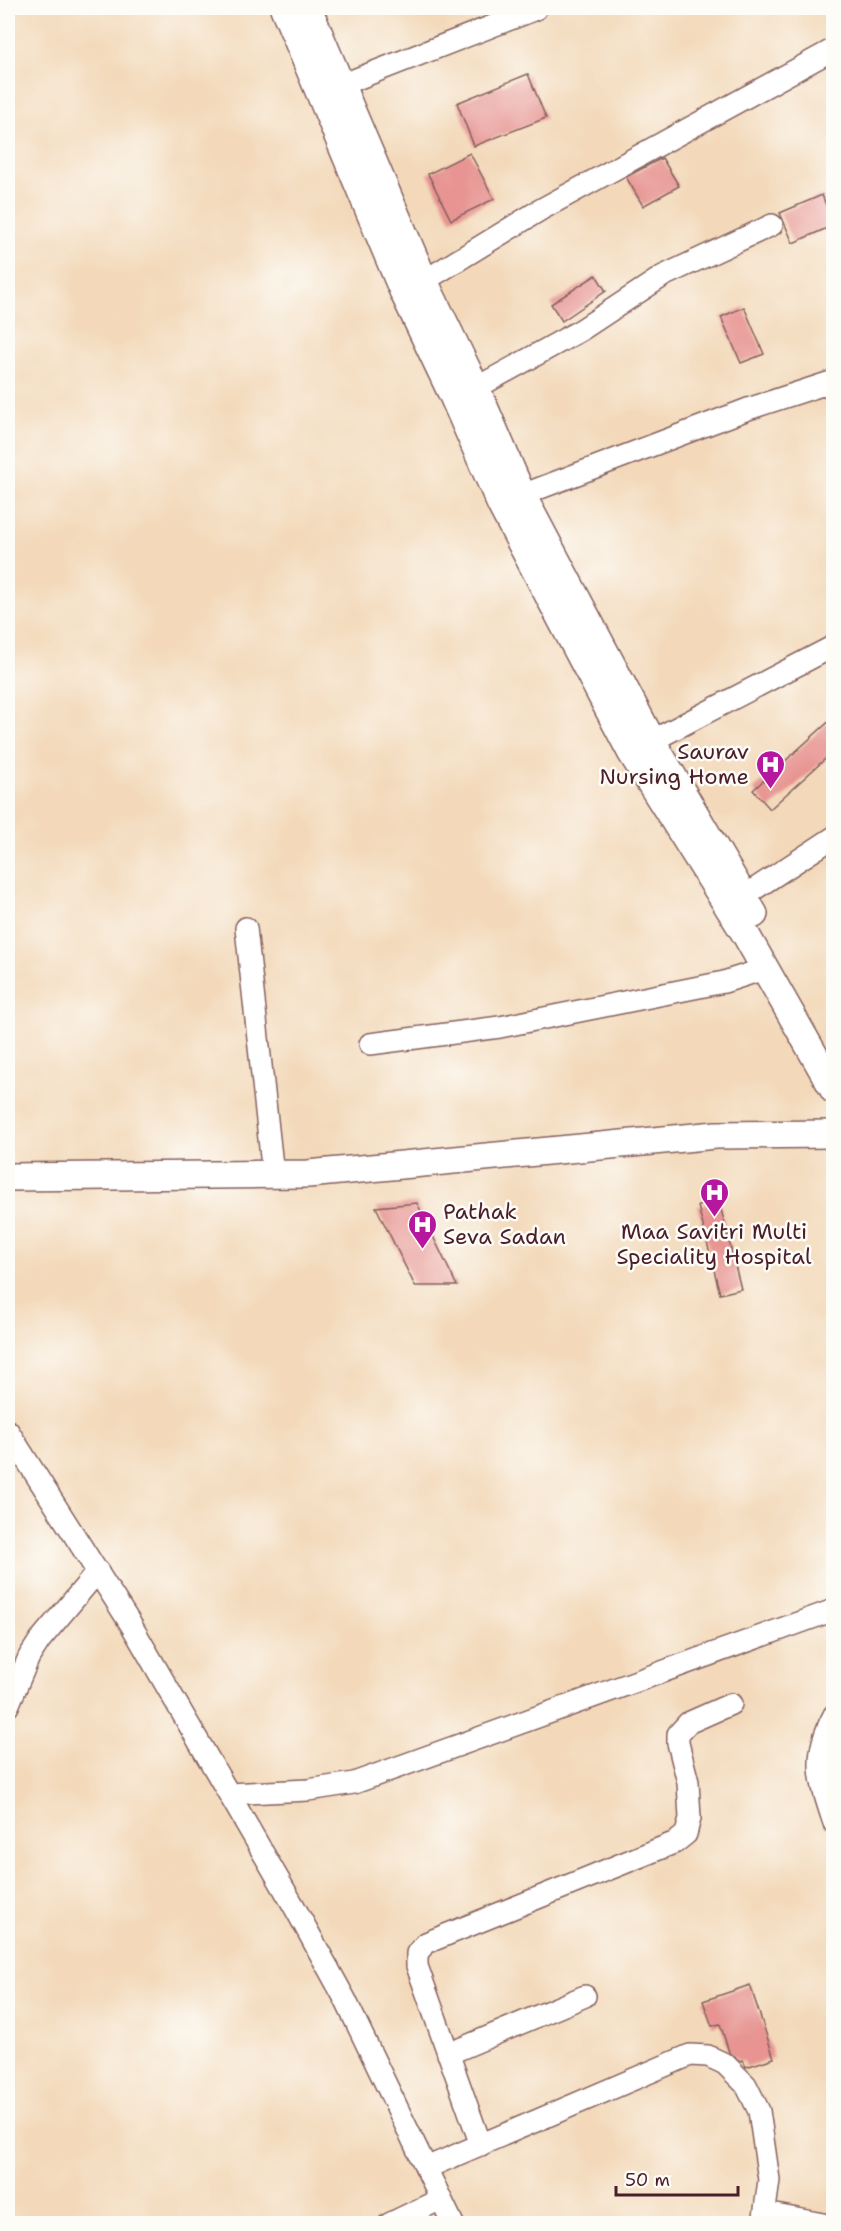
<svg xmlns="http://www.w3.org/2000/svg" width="841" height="2231" viewBox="0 0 841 2231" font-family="'Shantell Sans',sans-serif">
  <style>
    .building { fill: #e79492 }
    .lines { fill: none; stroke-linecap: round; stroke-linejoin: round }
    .minor-casing { stroke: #85605d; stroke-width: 24 }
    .major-casing { stroke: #85605d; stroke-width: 30 }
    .minor { stroke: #fff; stroke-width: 21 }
    .major { stroke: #fff; stroke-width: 27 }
    .labels { text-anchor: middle; stroke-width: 5; stroke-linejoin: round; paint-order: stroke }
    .poi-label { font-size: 22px; fill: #4a1f2b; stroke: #fdfcf7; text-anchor: end }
  </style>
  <rect width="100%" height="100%" fill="#fdfcf7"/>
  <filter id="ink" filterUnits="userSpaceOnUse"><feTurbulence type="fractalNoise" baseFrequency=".0167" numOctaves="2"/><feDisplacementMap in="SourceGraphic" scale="12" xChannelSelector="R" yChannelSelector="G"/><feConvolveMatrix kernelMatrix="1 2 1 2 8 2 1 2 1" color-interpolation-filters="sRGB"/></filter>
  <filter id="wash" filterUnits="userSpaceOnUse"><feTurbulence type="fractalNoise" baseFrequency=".008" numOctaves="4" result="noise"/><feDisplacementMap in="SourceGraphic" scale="24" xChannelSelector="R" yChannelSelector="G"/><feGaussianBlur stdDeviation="1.35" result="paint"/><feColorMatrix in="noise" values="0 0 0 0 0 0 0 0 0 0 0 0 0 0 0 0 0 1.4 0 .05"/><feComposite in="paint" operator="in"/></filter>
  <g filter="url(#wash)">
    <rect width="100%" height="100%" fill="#f3d9ba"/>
    <g id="blocks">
      <path class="building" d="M528,74L546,118L474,146L457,103Z
        M470,153L494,199L451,220L428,174Z
        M662,158L679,186L643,206L626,177Z
        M822,195L834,225L793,243L780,213Z
        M596,275L606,291L562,321L551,304Z
        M744,307L764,354L741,363L721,317Z
        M834,717V751L770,809L753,790Z
        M719,1201L741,1289L720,1294L698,1206Z
        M417,1203L457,1286H415L376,1207Z
        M750,1985L774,2058L746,2067L743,2060L740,2061L729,2052L720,2024L712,2026L703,2001Z"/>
    </g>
  </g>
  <g filter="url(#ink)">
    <use href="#blocks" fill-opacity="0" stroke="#85605d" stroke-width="1.5"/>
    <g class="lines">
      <defs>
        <path id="minor" d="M341,85L536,9
          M424,281L540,210L834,49
          M476,388L581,330L663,276L772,225
          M522,495L748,409L834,381
          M640,747L834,646
          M744,896L834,837
          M246,928L273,1175
          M370,1044L500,1027L724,982L764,969
          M8,1431L130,1623L295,1908L345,1999L453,2224
          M8,1706L29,1657L40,1640L98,1571
          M834,1715C811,1758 820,1781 834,1823
          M229,1794L308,1790L354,1783L834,1610
          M448,2054L585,1996
          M481,2145L417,1966V1953L426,1943L676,1842L686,1834L690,1818L688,1782L678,1743V1734L688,1723L731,1704
          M426,2168L690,2055L708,2056L725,2064L746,2085L759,2111L769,2180L763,2224
          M765,2213L823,2224
          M389,2224L441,2199"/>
        <path id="major" d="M284,8L403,291L454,398L501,505L631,752L746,935L834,1090
          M308,8L424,281L476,388L522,495L652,741L754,914
          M8,1177L308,1174L716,1135L834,1134"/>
      </defs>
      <use href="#minor" class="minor-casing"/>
      <use href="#major" class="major-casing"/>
      <use href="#minor" class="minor"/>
      <use href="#major" class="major"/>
    </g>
  </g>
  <defs>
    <symbol id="hospital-pin" viewBox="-11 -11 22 30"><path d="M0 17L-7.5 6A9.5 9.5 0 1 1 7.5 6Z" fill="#b5179e" stroke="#fdfcf7"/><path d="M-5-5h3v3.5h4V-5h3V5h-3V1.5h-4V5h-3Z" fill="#fff"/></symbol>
  </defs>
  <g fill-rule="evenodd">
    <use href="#hospital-pin" x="754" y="748" width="33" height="45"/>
    <use href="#hospital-pin" x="698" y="1176" width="33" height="45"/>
    <use href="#hospital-pin" x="406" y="1208" width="33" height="45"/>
  </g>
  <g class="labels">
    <g class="poi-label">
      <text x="749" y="759">Saurav<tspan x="749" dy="25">Nursing Home</tspan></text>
      <text x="443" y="1219" text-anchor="start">Pathak<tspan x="443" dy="25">Seva Sadan</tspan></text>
      <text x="714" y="1239" text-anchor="middle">Maa Savitri Multi<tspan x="714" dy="25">Speciality Hospital</tspan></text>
    </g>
  </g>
  <rect width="841" height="2231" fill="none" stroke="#fdfcf7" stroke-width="30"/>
  <path d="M616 2186v9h122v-9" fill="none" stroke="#4a1f2b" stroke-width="3"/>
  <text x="625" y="2186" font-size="18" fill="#4a1f2b" stroke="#fdfcf7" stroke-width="4.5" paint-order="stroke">50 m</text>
</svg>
